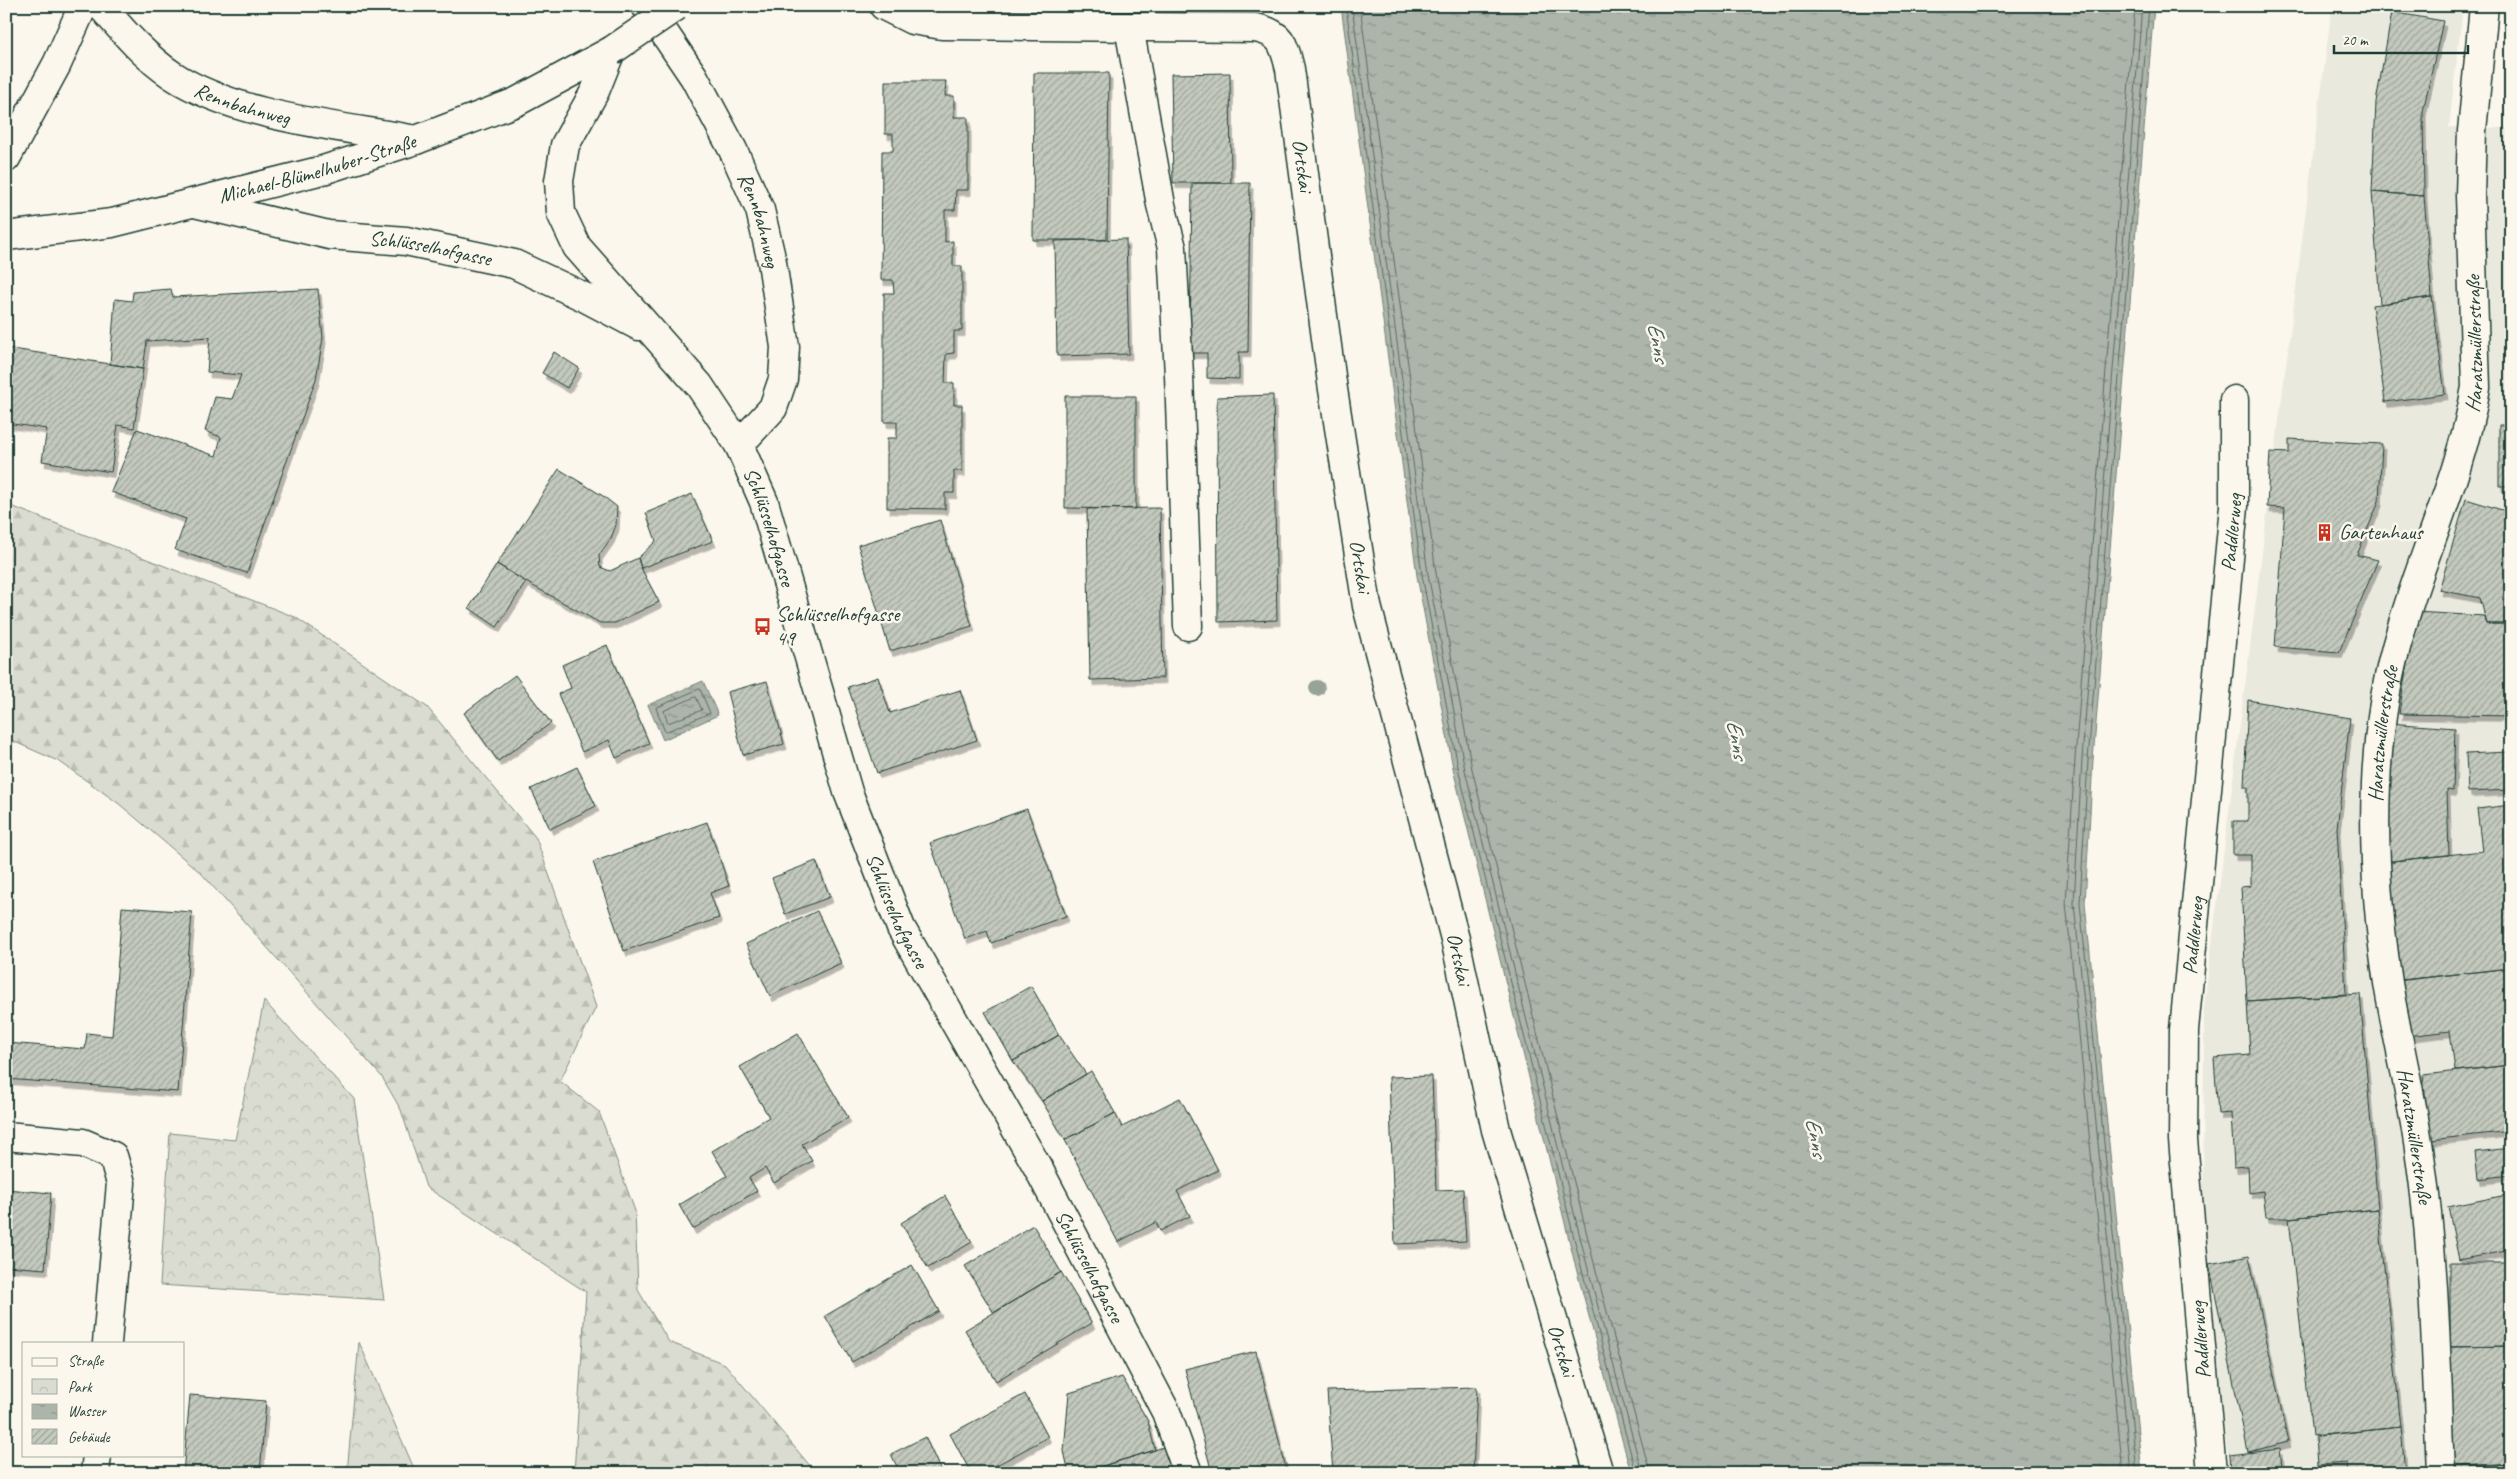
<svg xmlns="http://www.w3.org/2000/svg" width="2517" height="1479" viewBox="0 0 2517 1479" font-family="Caveat,sans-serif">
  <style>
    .built { fill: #eae9de }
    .forest { fill: url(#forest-firs); stroke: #7d8c82 }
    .park { fill: url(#park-crowns); stroke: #7d8c82 }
    .water { fill: url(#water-ripples); stroke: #74847b }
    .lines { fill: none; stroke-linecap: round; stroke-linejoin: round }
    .shore { stroke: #586d63; stroke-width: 1 }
    .building { fill: url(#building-hatch); stroke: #1f3d34; filter: url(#shadow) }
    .minor-casing { stroke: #1f3d34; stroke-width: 31 }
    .major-casing { stroke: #1f3d34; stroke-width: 31 }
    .minor { stroke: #fbf7ec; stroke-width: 28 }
    .major { stroke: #fbf7ec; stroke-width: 28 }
    .major-bridge-casing { stroke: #1f3d34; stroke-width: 31; stroke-linecap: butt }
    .major-bridge { stroke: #fbf7ec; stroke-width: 28 }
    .tree { fill: #97a298 }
    .labels { text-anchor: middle; stroke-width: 5; stroke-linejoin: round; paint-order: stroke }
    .street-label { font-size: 21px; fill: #1f3d34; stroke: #fbf7ec }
    .poi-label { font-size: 21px; fill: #1f3d34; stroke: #fbf7ec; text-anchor: start }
    .water-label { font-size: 22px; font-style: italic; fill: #425b52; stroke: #fbf7ec }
  </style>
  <defs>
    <pattern id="forest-firs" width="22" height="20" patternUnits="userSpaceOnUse" patternTransform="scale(1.25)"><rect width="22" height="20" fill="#dbdcd1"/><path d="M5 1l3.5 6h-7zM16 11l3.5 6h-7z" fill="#bcbeb4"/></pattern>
    <pattern id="park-crowns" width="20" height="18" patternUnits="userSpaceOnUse" patternTransform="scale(1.25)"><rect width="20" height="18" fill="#dbdcd1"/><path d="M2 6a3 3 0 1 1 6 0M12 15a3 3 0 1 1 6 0" fill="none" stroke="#bcbeb4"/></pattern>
    <pattern id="water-ripples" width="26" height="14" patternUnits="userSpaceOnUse" patternTransform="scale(1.25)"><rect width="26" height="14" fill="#adb4aa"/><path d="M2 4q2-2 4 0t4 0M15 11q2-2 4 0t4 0" fill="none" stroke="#8c948b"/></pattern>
    <pattern id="building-hatch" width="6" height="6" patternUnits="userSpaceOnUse" patternTransform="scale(1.25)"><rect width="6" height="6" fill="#c4c9be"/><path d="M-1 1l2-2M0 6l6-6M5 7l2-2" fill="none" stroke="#9fa49b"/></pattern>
    <filter id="shadow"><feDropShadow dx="3" dy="5.5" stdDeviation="0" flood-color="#0004"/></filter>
  </defs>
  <rect width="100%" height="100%" fill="#fbf7ec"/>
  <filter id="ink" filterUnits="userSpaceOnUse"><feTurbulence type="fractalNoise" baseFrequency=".02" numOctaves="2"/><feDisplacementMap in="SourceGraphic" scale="10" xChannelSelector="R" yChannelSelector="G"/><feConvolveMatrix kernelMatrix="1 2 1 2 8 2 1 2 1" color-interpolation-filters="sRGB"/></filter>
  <g filter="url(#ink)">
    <path class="built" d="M2332,6H2463L2449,127L2511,128V1473H2230L2203,1262L2204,1006Z"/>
    <path class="forest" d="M6,504L295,617L427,707L536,838L596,1007L560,1081L599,1112L635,1211L638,1290L669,1342L725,1364L816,1473H574L586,1292L426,1187L401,1110L382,1077L201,873L118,803L60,762L6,738Z"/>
    <path class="park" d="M264,1001L354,1099L384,1300L160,1285L170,1133L235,1140Z
      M359,1342L416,1473H347Z"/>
    <path class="water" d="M1341,6H2154L2093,760L2085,903L2142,1473H1631L1576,1268L1454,773L1417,576Z
      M703,681L718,715L663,740L648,705Z"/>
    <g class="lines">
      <path class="shore" d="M1346,6L1422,575L1459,772L1581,1266L1636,1473
        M1352,6L1428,574L1465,770L1587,1265L1642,1473
        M1360,6L1436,573L1472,769L1594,1263L1650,1473
        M700,689L710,713L665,732L656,708Z
        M696,697L702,710L668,723L664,711Z
        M2123,1473L2066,903L2075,759L2135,6
        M2131,1473L2074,903L2082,759L2142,6
        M2137,1473L2080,903L2088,760L2149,6"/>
    </g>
    <path class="building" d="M2392,12L2443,21L2423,111L2424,196L2372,192L2376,102Z
      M1034,73H1109L1107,240H1033Z
      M1230,73L1231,183H1173L1171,74Z
      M885,81H946L945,96H954V117H968V190H956L955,210H945V242L953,241V266H962V331H954V353L946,354L945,383H954V405H962V471H954V493H945V509L887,508V438H897V422H884V293H894L893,280H881L882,151H893V134H885Z
      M1192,183H1250L1248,352H1239V379L1207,378V353H1190Z
      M2372,192L2424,196L2432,297L2380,304Z
      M1126,239L1129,354L1057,356L1055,241Z
      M171,289L173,297L318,289L323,338L316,379L247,573L175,550L186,519L111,492L137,429L216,456L221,437L205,431L215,397L232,399L241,375L207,372L210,337L147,341L143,369L110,364L115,299L132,301L133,292Z
      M2432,297L2445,394L2385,402L2372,305Z
      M6,348L143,369L134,428L118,425L111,472L42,461L47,429L6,423Z
      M554,352L579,368L567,388L542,373Z
      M1273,395L1277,620L1218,622L1217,397Z
      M1065,396H1136V509L1065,508Z
      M2499,425H2511V486H2499Z
      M2289,439L2382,444L2379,501L2357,555L2378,560L2339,652L2275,647L2285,508L2267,507L2270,452L2289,453Z
      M559,469L603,496L617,507L616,525L611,538L599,555L600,567L610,571L638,558L641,568L659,602L615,623H600L526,582L497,564Z
      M692,494L713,541L641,568L638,558L656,541L646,513Z
      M2466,499L2502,510H2511V624H2487L2480,598L2439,590Z
      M1160,508L1163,678L1090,680L1087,509Z
      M940,520L972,626L890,651L858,545Z
      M497,564L526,582L497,627L469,608Z
      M2415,612L2485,616L2487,624H2511V716L2399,714Z
      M607,645L649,743L616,758L609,740L582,752L558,694L571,688L562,665Z
      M515,675L551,723L498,761L464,713Z
      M878,677L890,713L960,690L977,740L877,773L848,687Z
      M767,681L784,744L743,755L727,692Z
      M2248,700L2350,718L2337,828L2346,994L2247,1001L2241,887L2251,886V855H2233V821H2248V787H2244Z
      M2389,723L2455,728L2453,791L2447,790L2449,855L2384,862Z
      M2508,752L2511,790L2468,792L2466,754Z
      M577,767L596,806L550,829L531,789Z
      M2511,805V968L2397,981L2384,862L2482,851L2477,809Z
      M1027,809L1066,916L991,943L987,931L965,939L930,843Z
      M707,822L729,886L710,893L719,918L624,951L593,862Z
      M816,861L830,897L785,914L772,878Z
      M122,907L192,912L178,1092L6,1079V1043L85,1049L87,1033L112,1036Z
      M817,911L841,963L770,996L746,944Z
      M2511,968V1065L2455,1071L2450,1031L2407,1036L2401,980Z
      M1031,986L1059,1035L1013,1061L985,1012Z
      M2360,994L2378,1209L2289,1218H2266L2263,1191L2249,1193L2248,1166L2234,1167L2231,1113L2218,1114L2214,1058L2250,1055L2247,1001Z
      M798,1033L848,1117L802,1144L812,1161L774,1183L765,1168L749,1178L757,1191L693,1229L679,1205L727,1176L712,1151L769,1117L740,1067Z
      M1059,1035L1086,1074L1042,1101L1013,1061Z
      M2511,1065V1131L2430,1140L2423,1075Z
      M1091,1071L1115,1113L1065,1140L1042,1101Z
      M1432,1076L1436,1190L1463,1189L1466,1241L1395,1244L1389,1077Z
      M1180,1098L1218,1170L1177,1191L1190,1216L1160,1231L1156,1222L1118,1242L1065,1140L1115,1113L1122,1127Z
      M2511,1148V1175L2478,1179L2475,1152Z
      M6,1189L51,1193L45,1269L6,1266Z
      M2511,1194V1250L2459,1260L2448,1207Z
      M945,1196L972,1242L928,1268L901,1223Z
      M2378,1209L2401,1427L2312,1436L2289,1218Z
      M1033,1225L1061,1272L994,1313L965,1266Z
      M2249,1256L2288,1442L2248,1452L2209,1264Z
      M2450,1263H2511V1346L2450,1347Z
      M912,1265L939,1311L852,1362L825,1316Z
      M1061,1272L1092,1323L996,1381L965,1330Z
      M2511,1346V1463L2452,1467L2450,1347Z
      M1256,1351L1287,1472L1212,1473L1185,1369Z
      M1122,1377L1148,1421L1155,1450L1080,1473H1069L1064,1451L1069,1393Z
      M1477,1387L1473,1473H1416L1417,1469L1333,1473L1327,1391Z
      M1025,1394L1048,1437L982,1473H971L950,1434Z
      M190,1395L266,1401L260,1473H183Z
      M2401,1427L2405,1473H2348L2347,1463L2318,1465L2316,1436Z
      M925,1437L942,1473H900L891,1454Z
      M1168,1445L1177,1473H1080L1155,1450Z
      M2280,1449L2282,1469L2296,1467V1473H2230L2229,1455Z
      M2503,1464L2504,1473H2447L2446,1467Z
      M1570,1466L1572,1473H1532Z"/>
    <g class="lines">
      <defs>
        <g id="minor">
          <path id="s1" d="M101,6C122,30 145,57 172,75C236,117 340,126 416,140"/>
          <path id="s2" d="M646,6L694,77L733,150L760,210L772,262L785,347L783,379L773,408L739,445"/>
          <path id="s3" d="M884,6L912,20L942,25L1255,28C1282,33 1284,45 1290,69L1332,383L1367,606L1455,939L1496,1130L1599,1473"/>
          <path d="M1129,27L1161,205L1172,248L1179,375L1188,626"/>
          <path id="s4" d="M611,51L595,91L565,145L559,181L561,213L577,247L699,385L739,445L764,502L848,792L901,928L1037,1166L1166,1412L1188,1473"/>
          <path d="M6,158L57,64L83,6"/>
          <path id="s5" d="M194,203L329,235L406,241L514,264L584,297L639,326"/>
          <path d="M6,1136L83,1143L113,1156L121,1183L107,1343"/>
          <path d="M95,1473L97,1455"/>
          <path id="s6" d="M2212,1473L2183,1140L2184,1030L2234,506V400"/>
          <path id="s7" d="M2441,1473C2436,1358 2435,1244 2416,1130C2408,1081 2396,1032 2388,983C2378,918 2373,850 2376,784C2378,733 2386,679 2401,630C2424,549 2462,472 2476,387L2470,195L2472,131L2484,6"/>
        </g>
        <g id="major">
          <path id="s8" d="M6,236L112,223L323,170L416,140L516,102L611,51"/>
        </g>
      </defs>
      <use href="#minor" class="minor-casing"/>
      <use href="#major" class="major-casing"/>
      <use href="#minor" class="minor"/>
      <use href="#major" class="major"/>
      <defs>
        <path id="major-bridge" d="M611,51L677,6"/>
      </defs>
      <use href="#major-bridge" class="major-bridge-casing"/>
      <use href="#major-bridge" class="major-bridge"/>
    </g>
    <circle class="tree" cx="1317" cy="688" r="8"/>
  </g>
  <defs>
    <symbol id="building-bare" viewBox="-9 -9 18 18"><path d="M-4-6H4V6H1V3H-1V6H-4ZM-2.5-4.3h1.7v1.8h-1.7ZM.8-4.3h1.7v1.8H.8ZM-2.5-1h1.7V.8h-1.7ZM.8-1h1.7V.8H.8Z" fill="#c8321e" stroke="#fbf7ec" stroke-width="2.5" paint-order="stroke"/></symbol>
    <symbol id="bus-bare" viewBox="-9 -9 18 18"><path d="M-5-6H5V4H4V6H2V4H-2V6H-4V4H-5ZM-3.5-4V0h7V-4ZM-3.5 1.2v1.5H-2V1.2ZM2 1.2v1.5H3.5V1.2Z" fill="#c8321e" stroke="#fbf7ec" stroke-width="2.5" paint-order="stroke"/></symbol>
  </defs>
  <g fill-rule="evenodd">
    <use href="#building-bare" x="2312" y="520" width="25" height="25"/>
    <use href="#bus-bare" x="750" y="614" width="25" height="25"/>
  </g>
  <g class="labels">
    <g class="street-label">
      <text dy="7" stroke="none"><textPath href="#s1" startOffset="176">Rennbahnweg</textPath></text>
      <text dy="7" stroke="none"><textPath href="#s3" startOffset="531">Ortskai</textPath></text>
      <text dy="7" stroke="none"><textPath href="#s8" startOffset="319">Michael-Blümelhuber-Straße</textPath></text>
      <text dy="7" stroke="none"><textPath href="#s2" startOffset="244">Rennbahnweg</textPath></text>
      <text dy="7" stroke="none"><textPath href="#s5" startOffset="241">Schlüsselhofgasse</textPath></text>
      <text dy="7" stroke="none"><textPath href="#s7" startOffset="1148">Haratzmüllerstraße</textPath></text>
      <text dy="7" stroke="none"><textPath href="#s4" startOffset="555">Schlüsselhofgasse</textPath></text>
      <text dy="7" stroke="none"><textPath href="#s6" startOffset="944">Paddlerweg</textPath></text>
      <text dy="7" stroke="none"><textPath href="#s3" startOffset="936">Ortskai</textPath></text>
      <text dy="7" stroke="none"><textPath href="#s7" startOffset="744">Haratzmüllerstraße</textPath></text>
      <text dy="7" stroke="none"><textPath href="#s4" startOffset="960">Schlüsselhofgasse</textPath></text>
      <text dy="7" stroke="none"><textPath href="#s6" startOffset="539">Paddlerweg</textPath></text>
      <text dy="7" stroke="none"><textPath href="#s3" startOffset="1341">Ortskai</textPath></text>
      <text transform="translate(2415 1136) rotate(81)" y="7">Haratzmüllerstraße</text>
      <text dy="7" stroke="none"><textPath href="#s4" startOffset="1365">Schlüsselhofgasse</textPath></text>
      <text transform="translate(2200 1340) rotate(-95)" y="7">Paddlerweg</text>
      <text dy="7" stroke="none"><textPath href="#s3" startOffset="1746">Ortskai</textPath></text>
    </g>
    <g class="poi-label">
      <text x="2339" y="539">Gartenhaus</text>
      <text x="776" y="621">Schlüsselhofgasse<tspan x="776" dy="24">49</tspan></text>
    </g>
    <g class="water-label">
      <text transform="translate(1659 342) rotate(79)" y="8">Enns</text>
      <text transform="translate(1738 739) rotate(79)" y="8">Enns</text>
      <text transform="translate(1817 1137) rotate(79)" y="8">Enns</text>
    </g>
  </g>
  <rect width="2517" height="1479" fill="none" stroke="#fbf7ec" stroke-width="25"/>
  <rect x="12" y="12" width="2492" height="1454" fill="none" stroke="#1f3d34" stroke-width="2" filter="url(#ink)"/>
  <rect x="22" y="1342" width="162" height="115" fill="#fbf7ec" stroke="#a3ada2"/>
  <rect x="32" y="1358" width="25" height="8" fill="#fbf7ec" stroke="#a3ada2"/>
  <text x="68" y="1366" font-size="15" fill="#1f3d34">Straße</text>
  <rect x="32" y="1379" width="25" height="15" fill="url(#park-crowns)" stroke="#a3ada2"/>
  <text x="68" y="1392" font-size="15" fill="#1f3d34">Park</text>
  <rect x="32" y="1404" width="25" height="15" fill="url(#water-ripples)" stroke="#a3ada2"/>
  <text x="68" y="1416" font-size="15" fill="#1f3d34">Wasser</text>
  <rect x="32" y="1429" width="25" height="15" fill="url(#building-hatch)" stroke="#a3ada2"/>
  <text x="68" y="1442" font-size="15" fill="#1f3d34">Gebäude</text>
  <path d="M2334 45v8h134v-8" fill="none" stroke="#1f3d34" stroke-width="2.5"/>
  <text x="2342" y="45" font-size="15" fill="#1f3d34" stroke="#fbf7ec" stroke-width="4" paint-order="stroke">20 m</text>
</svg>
